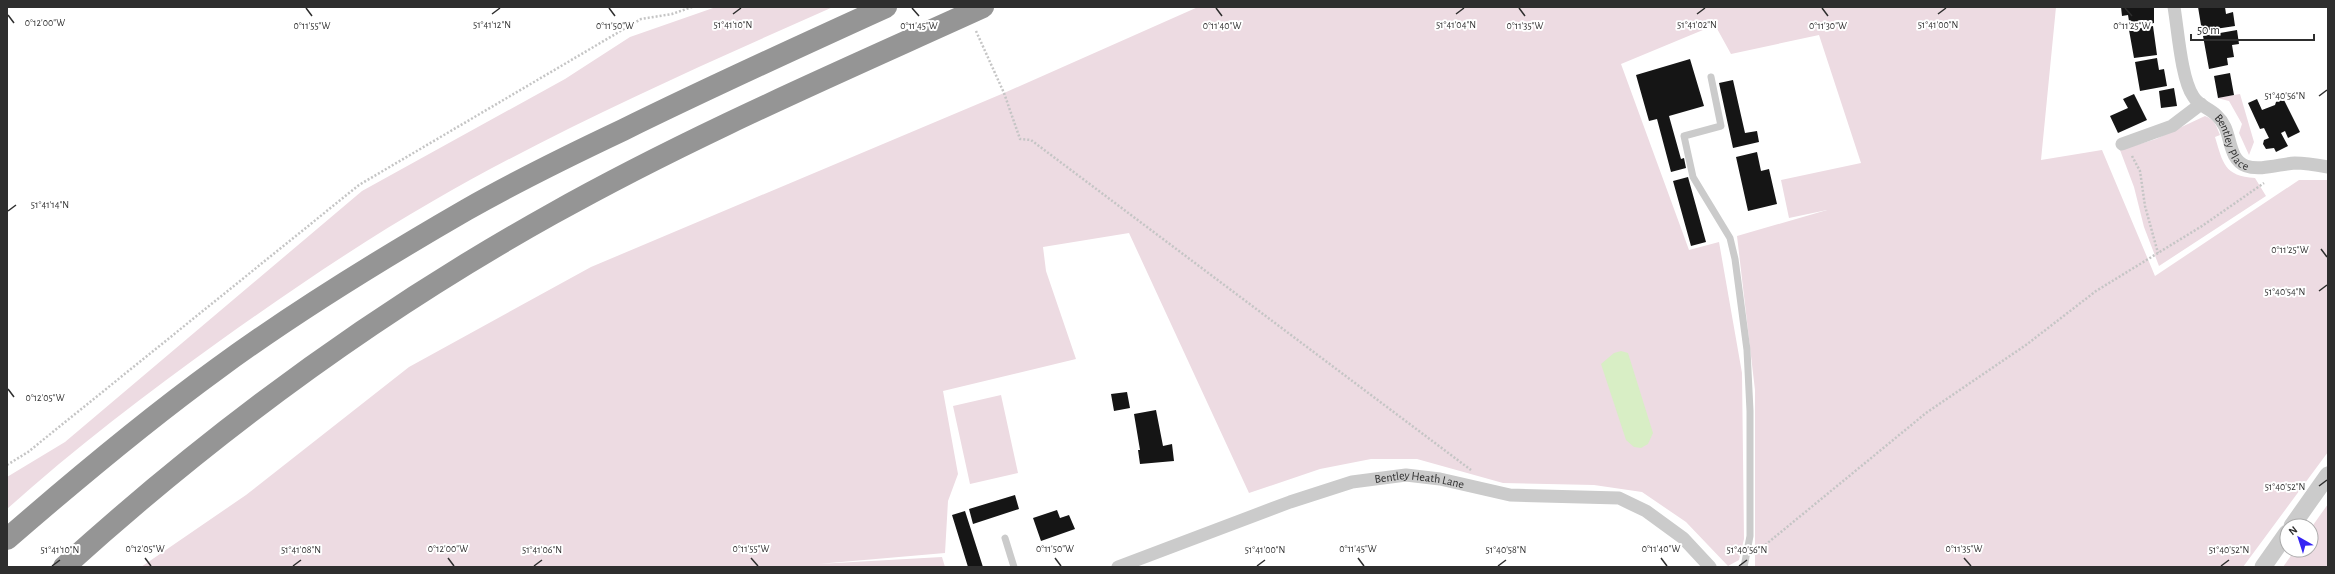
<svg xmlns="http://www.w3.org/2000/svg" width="2335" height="574" viewBox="0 0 2335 574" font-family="'Alegreya Sans',sans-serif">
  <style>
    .green { fill: #eddbe2 }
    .water { fill: #d8eec5 }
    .building { fill: #151515 }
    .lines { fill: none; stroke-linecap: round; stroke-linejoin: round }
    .path { stroke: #c5c5c5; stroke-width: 2.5; stroke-dasharray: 2 2; stroke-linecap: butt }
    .service { stroke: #cbcbcb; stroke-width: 7 }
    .minor { stroke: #cbcbcb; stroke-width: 13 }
    .tertiary { stroke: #cbcbcb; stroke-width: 17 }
    .motorway { stroke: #959595; stroke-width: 22 }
    .ticks { fill: none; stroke: #2e2e2e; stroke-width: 1.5 }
    .labels { text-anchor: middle; stroke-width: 4; stroke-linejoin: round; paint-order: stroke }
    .street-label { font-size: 12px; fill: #2e2e2e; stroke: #fff }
    .ticks-label { font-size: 10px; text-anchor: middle; fill: #2e2e2e; stroke: #fff; stroke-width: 4; stroke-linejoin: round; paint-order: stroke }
  </style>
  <rect width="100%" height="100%" fill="#fff"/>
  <path class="green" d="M716,7H833C698,67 561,127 433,201C360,243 290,291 221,340C147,393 75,448 7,509V477L65,442L362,191L565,79L630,37Z
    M1198,7H2056L2041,160L2102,150L2155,276L2299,180H2328V452L2243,567H1755V390L1737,236L1827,210L1789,218L1781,180L1861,163L1819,35L1731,54L1715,25L1621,64L1689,250L1719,242L1742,373L1744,539L1739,560L1728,566L1686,522L1642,492L1594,485L1503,483L1417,459H1371L1320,469L1249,493L1129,233L1043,247L1046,271L1076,359L943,391L958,474L948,501L945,553L818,564L942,557L945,567H141L246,495L409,367L591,267L1004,93Z
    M2240,94L2254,142L2249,155L2239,133L2242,124L2229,101L2217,98Z
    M2205,116C2215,120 2216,125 2220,135L2215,137C2223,163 2224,176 2255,178L2266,196L2159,266L2144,227L2134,187L2120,150L2156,139Z
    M1001,395L1018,473L970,484L953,406Z
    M2328,504V567H2283L2295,550H2311V528Z"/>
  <path class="water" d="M1621,351L1628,353L1653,433L1648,444L1641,448L1634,447L1626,440L1601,364L1614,353Z"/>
  <path class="building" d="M2121,7H2154V23L2130,27L2128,15L2122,16Z
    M2198,7H2225L2226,14L2233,12L2235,26L2202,31Z
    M2153,26L2157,55L2134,58L2129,30Z
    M2237,30L2239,44L2232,45L2234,57L2227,58L2228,65L2209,69L2203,36Z
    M2157,58L2159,70L2164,69L2167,86L2140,91L2135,62Z
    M1690,59L1704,106L1669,116L1681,159L1684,158L1686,168L1671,172L1657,119L1649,121L1636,75Z
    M2230,73L2234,95L2218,98L2214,76Z
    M1733,80L1745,133L1757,131L1759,142L1733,148L1719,83Z
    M2174,88L2177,106L2161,108L2159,91Z
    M2134,94L2147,120L2118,133L2110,116L2128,108L2123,99Z
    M2257,99L2262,110L2275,105L2276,102L2280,100H2284L2300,132L2288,138L2285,131L2281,133L2288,146L2276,152L2274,148L2266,149L2263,144L2264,140L2269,138L2264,128L2260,129L2248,103Z
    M1757,152L1761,171L1769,169L1777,204L1748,211L1736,157Z
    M1688,177L1706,242L1691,246L1673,181Z
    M1127,392L1130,408L1114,411L1111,394Z
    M1156,410L1163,446L1172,444L1174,461L1140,464L1138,450H1140L1134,414Z
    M1015,495L1019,509L973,524L969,509Z
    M1057,510L1060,518L1069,515L1075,529L1041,541L1033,518Z
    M965,511L983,567H968L952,515Z"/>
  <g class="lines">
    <path class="path" d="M976,31L1004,93L1020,139L1031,140L1471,470
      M2132,156L2140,171L2145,206L2158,253
      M7,465L28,452L359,185L641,19L672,14L692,7
      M1759,550L1926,413L2026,345L2096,291L2202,226L2264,183"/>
    <path class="service" d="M1711,77L1721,126L1684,136L1693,177L1730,238L1735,259L1747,350L1750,411V536L1744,567
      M1005,538L1014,567"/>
    <g class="minor">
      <path id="s1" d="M2174,7C2178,30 2181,78 2193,96C2200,109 2216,108 2225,127C2231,140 2230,160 2246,166C2260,171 2280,164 2295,163C2306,163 2317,165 2328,167"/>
      <path d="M2122,144L2172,126L2201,104"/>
      <path id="s2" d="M1118,567L1290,502L1352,482L1406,475L1440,479L1510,495L1619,498L1646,511L1683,538L1710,567"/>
    </g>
    <path class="tertiary" d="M2292,526L2328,475
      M2263,567L2287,533"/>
    <path class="motorway" d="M7,539C75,480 144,422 217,369C296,311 381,259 466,210C517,181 570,155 623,130C710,87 798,47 886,7
      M64,567C213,432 376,312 552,214C691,136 838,73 983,7"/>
  </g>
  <path class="ticks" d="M306,8L312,16M609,8L615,16M912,8L919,16M1216,8L1222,16M1519,8L1525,16M1822,8L1828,16M2125,8L2132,16M492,14L500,8M733,14L741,8M1456,14L1464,8M1697,14L1705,8M1938,14L1946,8M8,15L14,23M2319,96L2327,90M8,211L16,205M2321,249L2327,257M2319,291L2327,285M8,389L14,397M2319,486L2327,480M145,558L151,566M448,558L454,566M751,558L758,566M1055,558L1061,566M1358,558L1364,566M1661,558L1667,566M1964,558L1971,566M52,566L60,560M293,566L301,560M534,566L542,560M1257,566L1265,560M1498,566L1506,560M1739,566L1747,560M2221,566L2229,560"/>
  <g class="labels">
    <g class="street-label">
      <text dy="4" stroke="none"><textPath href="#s1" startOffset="154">Bentley Place</textPath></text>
      <text dy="4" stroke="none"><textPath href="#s2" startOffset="317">Bentley Heath Lane</textPath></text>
    </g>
  </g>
  <g class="ticks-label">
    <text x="45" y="26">0°12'00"W</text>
    <text x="492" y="28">51°41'12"N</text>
    <text x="733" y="28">51°41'10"N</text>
    <text x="1456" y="28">51°41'04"N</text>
    <text x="1697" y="28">51°41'02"N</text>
    <text x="1938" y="28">51°41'00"N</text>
    <text x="312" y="29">0°11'55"W</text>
    <text x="615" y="29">0°11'50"W</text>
    <text x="919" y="29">0°11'45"W</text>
    <text x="1222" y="29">0°11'40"W</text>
    <text x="1525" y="29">0°11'35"W</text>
    <text x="1828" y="29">0°11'30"W</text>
    <text x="2132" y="29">0°11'25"W</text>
    <text x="2285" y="99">51°40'56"N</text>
    <text x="50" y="208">51°41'14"N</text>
    <text x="2290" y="253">0°11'25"W</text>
    <text x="2285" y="295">51°40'54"N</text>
    <text x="45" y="401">0°12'05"W</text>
    <text x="2285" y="490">51°40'52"N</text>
    <text x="145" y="552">0°12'05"W</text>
    <text x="448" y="552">0°12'00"W</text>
    <text x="751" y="552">0°11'55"W</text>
    <text x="1055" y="552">0°11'50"W</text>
    <text x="1358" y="552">0°11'45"W</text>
    <text x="1661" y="552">0°11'40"W</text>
    <text x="1964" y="552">0°11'35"W</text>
    <text x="60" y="553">51°41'10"N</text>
    <text x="301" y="553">51°41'08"N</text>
    <text x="542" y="553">51°41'06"N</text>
    <text x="1265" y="553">51°41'00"N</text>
    <text x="1506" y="553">51°40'58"N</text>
    <text x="1747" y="553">51°40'56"N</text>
    <text x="2229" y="553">51°40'52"N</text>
  </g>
  <rect width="2335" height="574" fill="none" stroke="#2e2e2e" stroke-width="16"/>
  <g transform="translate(2299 538) rotate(321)"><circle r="19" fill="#ffffff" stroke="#ababab"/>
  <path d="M0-3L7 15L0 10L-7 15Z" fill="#3423f3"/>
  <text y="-6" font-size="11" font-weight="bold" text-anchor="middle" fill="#2e2e2e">N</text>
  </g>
  <path d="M2191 34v6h123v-6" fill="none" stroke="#2e2e2e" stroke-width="2"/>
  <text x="2197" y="34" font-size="12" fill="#2e2e2e" stroke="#ffffff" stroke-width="3" paint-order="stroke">50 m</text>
</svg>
